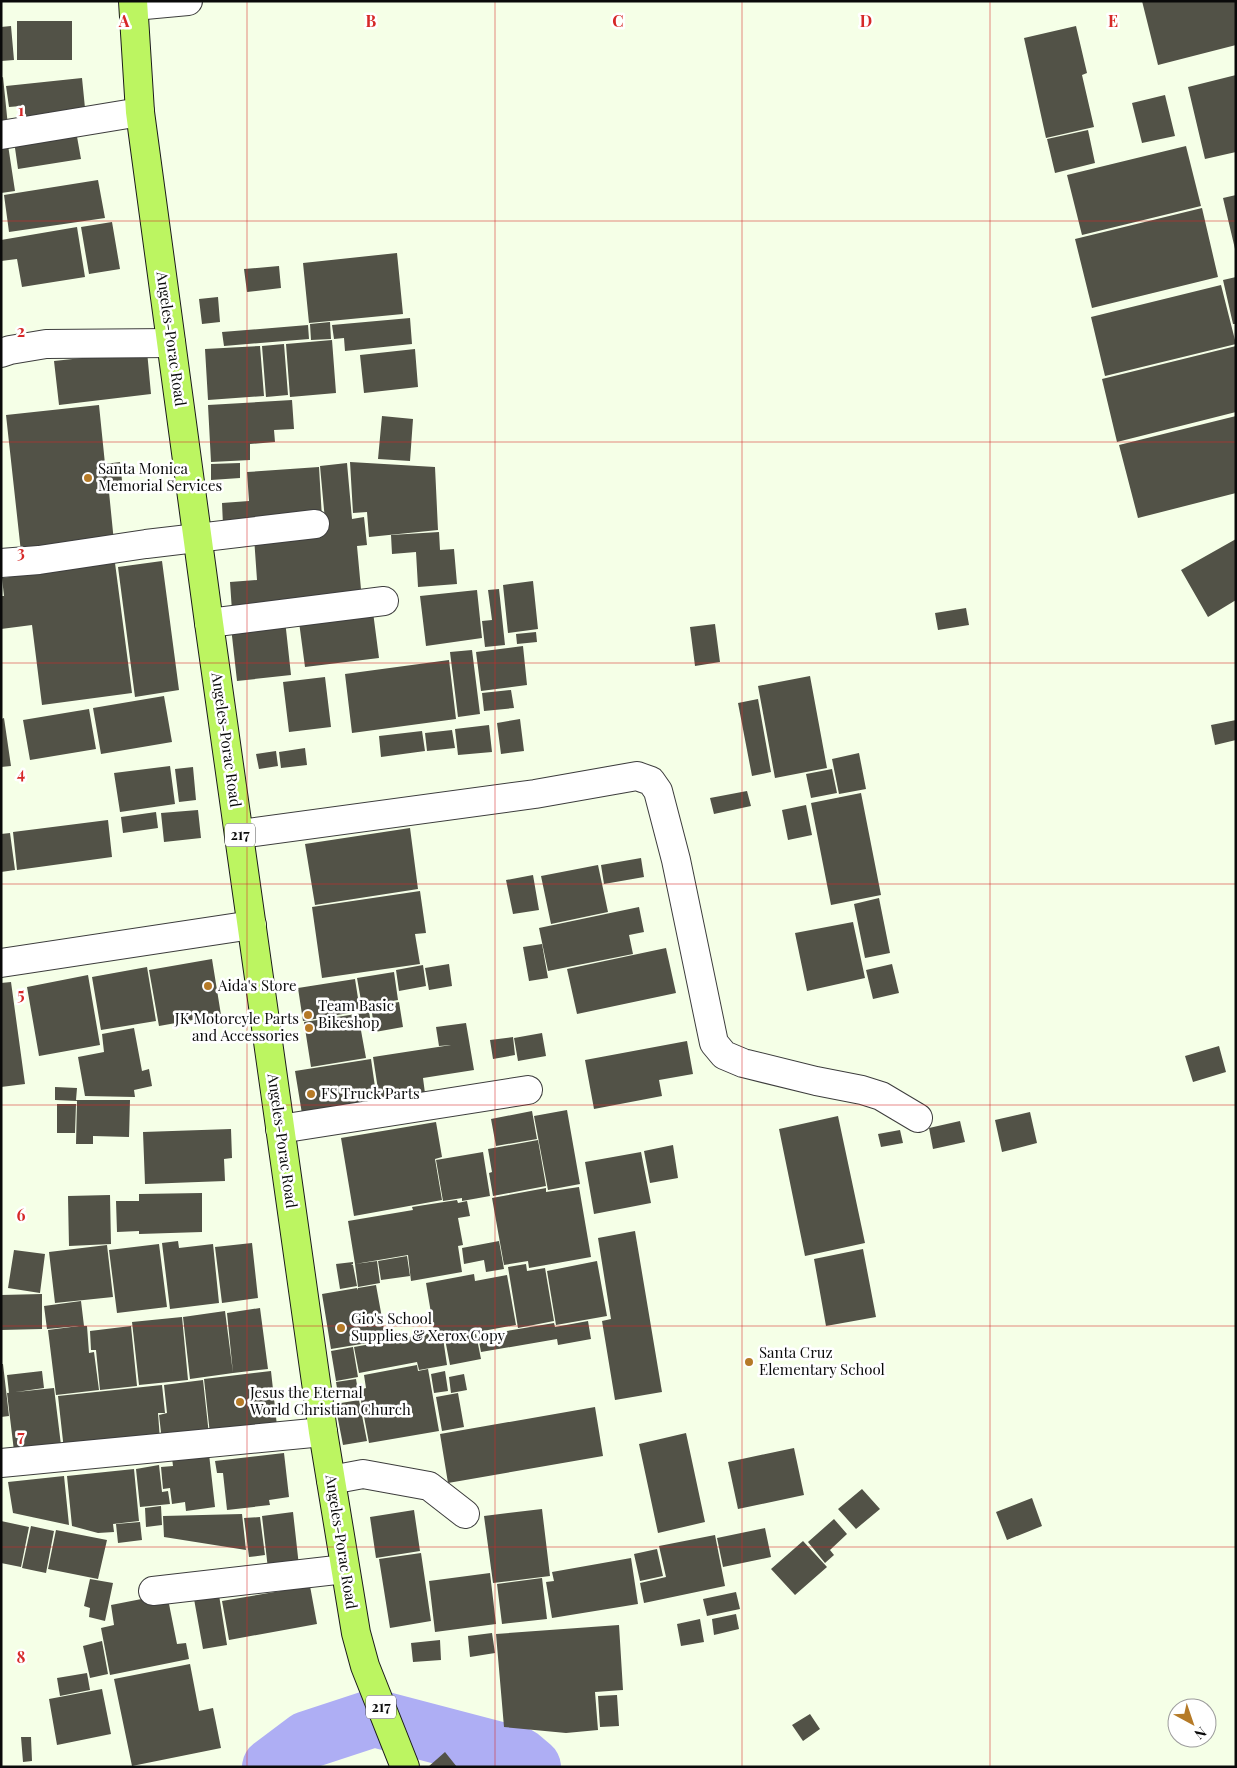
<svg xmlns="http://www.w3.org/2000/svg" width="1237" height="1768" viewBox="0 0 1237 1768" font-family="'Playfair Display',serif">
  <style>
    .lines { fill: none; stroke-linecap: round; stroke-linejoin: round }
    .river { stroke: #aeaef4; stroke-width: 58 }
    .building { fill: #525247 }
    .minor-casing { stroke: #3d3d3d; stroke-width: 30 }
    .major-casing { stroke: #1b1b1b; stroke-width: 30 }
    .minor { stroke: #fff; stroke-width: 28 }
    .major { stroke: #bcf561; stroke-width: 28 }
    .grid { fill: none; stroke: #d62828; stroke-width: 1; stroke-opacity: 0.55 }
    .poi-dot { fill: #b57a27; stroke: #fff; stroke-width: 2 }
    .labels { text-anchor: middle; stroke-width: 5; stroke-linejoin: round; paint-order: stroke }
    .shield { fill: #fff; stroke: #545454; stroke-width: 1 }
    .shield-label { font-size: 14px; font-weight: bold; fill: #0a0a0a }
    .street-label { font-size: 15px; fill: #0a0a0a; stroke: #fff }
    .poi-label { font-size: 15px; fill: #0a0a0a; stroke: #fff; text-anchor: start }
    .grid-label { font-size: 16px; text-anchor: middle; font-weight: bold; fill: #d62828; stroke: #fff; stroke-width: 5; stroke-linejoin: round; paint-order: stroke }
  </style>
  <rect width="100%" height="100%" fill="#f5ffe7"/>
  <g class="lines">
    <path class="river" d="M271,1767L307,1740L374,1718L519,1756L532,1767"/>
  </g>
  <path class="building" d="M1142,1H1236V45L1158,65Z
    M17,21H72V60H17Z
    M11,26L14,60L1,61V27Z
    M1076,26L1087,73L1082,75L1094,127L1046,138L1024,38Z
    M1236,75V152L1205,159L1188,87Z
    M3,77L8,126L1,127V78Z
    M82,78L86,118L22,125L21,106L9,107L6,86Z
    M1165,95L1175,136L1142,143L1132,103Z
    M1088,130L1095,163L1055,173L1047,139Z
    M76,131L81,159L18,169L14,141Z
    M8,145L15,191L1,193V146Z
    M1186,146L1201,206L1082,235L1067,175Z
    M98,180L105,218L9,232L4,195Z
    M1236,195V249H1235L1223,198Z
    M1202,208L1218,277L1092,308L1075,239Z
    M112,222L120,269L89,274L81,227Z
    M77,227L85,277L22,287L17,259L1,261V240Z
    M397,253L403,314L309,323L303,263Z
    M279,266L281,288L247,292L244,269Z
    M1236,277V324H1233L1223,280Z
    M1221,285L1236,344L1105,376L1091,317Z
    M218,297L220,322L202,324L199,299Z
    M410,318L412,344L345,351L344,338L334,339L332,325Z
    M330,322L331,339L311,340L310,324Z
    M308,325L309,339L224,346L222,332Z
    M332,340L336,393L290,397L286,344Z
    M284,344L288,395L266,397L262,346Z
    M260,346L264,396L208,400L205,349Z
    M1236,346V412L1117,442L1102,379Z
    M415,349L418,387L364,393L360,355Z
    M147,351L151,394L59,405L54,361Z
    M292,400L294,429L274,430L275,442L250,444V460L211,462L208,405Z
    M99,405L105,464L120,462L123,490L109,492L114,542L21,552L6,415Z
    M382,416L413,419L410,461L378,459Z
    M1236,416V493L1138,518L1119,445Z
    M350,462L435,467L438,530L369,537L367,512L353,513Z
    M240,463V478L211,480V464Z
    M347,463L352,519L364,517L367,545L357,546L362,600L232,611L230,582L257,580L254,537L326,531L320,466Z
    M319,467L322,518L223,525L222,503L249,501L247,472Z
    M439,532L440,550L454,549L457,584L418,587L416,552L392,554L391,535Z
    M1236,539V600L1208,617L1181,570Z
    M162,561L179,690L135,697L118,567Z
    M115,563L132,693L42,705L32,625L1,629V596H4L2,578Z
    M533,581L538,629L508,633L503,585Z
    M499,589L505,645L485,647L482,621L492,620L488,590Z
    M477,590L482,638L426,646L420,596Z
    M966,608L969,625L938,630L935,613Z
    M373,612L379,658L305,667L299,622Z
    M285,620L291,675L237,681L231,627Z
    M715,624L720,662L695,666L690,627Z
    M536,632L537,642L517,644L516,634Z
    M523,646L527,685L481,691L476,652Z
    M472,650L480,714L458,717L450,652Z
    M449,660L456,719L352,733L345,674Z
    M810,676L827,768L775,778L758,686Z
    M325,677L331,727L289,732L283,682Z
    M511,690L514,708L484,711L482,693Z
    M164,696L172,742L101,754L93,708Z
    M758,699L771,772L752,776L738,703Z
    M89,709L96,749L30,760L23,720Z
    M4,718L11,766L1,767V719Z
    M520,719L524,751L501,754L497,723Z
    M1236,720V740L1215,745L1211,725Z
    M489,725L492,752L458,755L455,729Z
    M452,730L455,748L427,751L425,733Z
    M422,731L425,751L381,757L379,736Z
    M305,748L307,765L281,768L279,752Z
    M276,751L278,766L259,769L256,754Z
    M859,753L866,789L839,794L832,759Z
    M170,766L175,804L120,812L114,773Z
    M193,767L196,800L179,802L175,769Z
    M832,769L837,793L811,798L806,774Z
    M747,791L751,806L714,814L710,798Z
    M861,793L881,895L831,905L811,803Z
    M806,805L812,835L788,840L782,810Z
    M198,810L201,838L164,842L161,813Z
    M156,812L158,828L123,833L121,817Z
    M108,820L112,857L17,870L13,832Z
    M410,828L418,889L315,905L305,844Z
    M10,833L15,870L1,872V834Z
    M641,858L644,877L604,884L601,865Z
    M598,865L608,912L551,924L541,876Z
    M533,875L539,910L513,914L506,880Z
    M420,891L426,933L415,934L420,964L322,978L312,907Z
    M879,898L890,953L865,958L854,904Z
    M639,907L644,932L629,935L633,954L548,971L539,928Z
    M853,922L865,978L807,991L795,933Z
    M542,944L548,978L529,981L523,947Z
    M666,948L676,993L577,1014L567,969Z
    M212,959L221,1015L159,1026L149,970Z
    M449,964L452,986L429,990L425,968Z
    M892,964L899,993L873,999L866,970Z
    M423,965L426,986L399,991L396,970Z
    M147,967L156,1021L101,1030L92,977Z
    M394,972L398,1000L362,1006L357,978Z
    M88,975L100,1045L39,1056L27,987Z
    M355,979L360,1011L303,1021L298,988Z
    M11,982L25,1084L1,1087V983Z
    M399,1002L403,1027L375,1032L371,1007Z
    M369,1012L371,1023L360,1025L366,1058L311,1067L304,1022Z
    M466,1023L474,1070L423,1078L426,1101L381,1109L373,1057L451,1045L439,1046L436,1027Z
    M134,1028L142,1071L149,1069L152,1086L134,1090L135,1097L85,1096L78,1057L104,1052L102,1034Z
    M542,1033L546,1056L518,1061L514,1038Z
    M513,1037L515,1055L493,1059L490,1040Z
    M687,1041L693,1074L659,1080L662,1096L594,1109L585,1060Z
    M1219,1046L1226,1072L1193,1082L1185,1056Z
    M371,1059L378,1108L303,1120L295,1071Z
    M55,1087L77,1088L76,1100H130L129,1137L93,1136V1144H76L77,1101L55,1100Z
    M57,1104H76L75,1133H57Z
    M567,1110L580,1184L548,1190L534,1116Z
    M532,1111L537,1139L496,1146L491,1119Z
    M1030,1112L1037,1143L1002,1152L995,1120Z
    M838,1116L865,1243L805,1256L779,1129Z
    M960,1121L965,1142L933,1149L929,1128Z
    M436,1122L442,1157L435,1159L442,1200L354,1216L341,1138Z
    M231,1129L232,1158L224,1159L225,1181L145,1184L143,1132Z
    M900,1130L903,1143L881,1147L878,1134Z
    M538,1140L546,1186L493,1196L489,1173L492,1172L488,1149Z
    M673,1145L678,1178L650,1183L644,1151Z
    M483,1152L490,1196L462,1201V1198L443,1201L436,1160Z
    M641,1152L651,1203L594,1214L585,1162Z
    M579,1187L591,1257L529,1268L528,1261L504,1265L492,1198L546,1188V1192Z
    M202,1193V1232L139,1234V1231L117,1232L116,1201H139V1194Z
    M110,1195L111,1244L69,1246L68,1196Z
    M457,1200L458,1203L467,1201L470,1216L458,1218L463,1245L458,1246L462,1272L411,1281L408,1255L355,1264L348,1221L413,1210L412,1207Z
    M635,1231L662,1392L615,1400L602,1321L611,1319L598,1238Z
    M178,1241L179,1248L213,1244L219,1303L170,1309L162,1243Z
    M499,1241L504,1269L486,1272L484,1260L464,1264L462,1248Z
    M252,1243L258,1298L222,1303L215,1247Z
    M159,1244L167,1307L117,1313L109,1250Z
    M107,1245L113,1297L55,1303L49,1252Z
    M863,1249L876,1317L826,1326L814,1259Z
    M14,1250L45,1254L40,1293L8,1288Z
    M407,1256L410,1276L381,1280L378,1261Z
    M377,1261L380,1283L358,1287L355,1264Z
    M597,1261L607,1316L556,1325L547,1271Z
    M353,1262V1264L351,1265H353L357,1286L340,1289L336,1264Z
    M526,1264L527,1271L545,1268L554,1321L518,1328L508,1267Z
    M474,1274L475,1281L507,1275L516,1325L461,1335L460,1332L435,1337L426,1283Z
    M376,1285L386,1340L331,1349L322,1294L357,1288L358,1290V1288Z
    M42,1294V1329L1,1330V1295Z
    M81,1301L84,1326H87L89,1353L94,1352L99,1390L56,1395L48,1330L79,1326L47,1329L44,1306Z
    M260,1308L268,1369L233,1373L227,1313Z
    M225,1311L233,1373L190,1379L183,1317Z
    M182,1317L188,1380L139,1385L132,1322Z
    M588,1321L591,1339L558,1345L557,1339L481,1352L478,1336L554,1323L555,1327Z
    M131,1326L137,1386L100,1390L96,1350H91L90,1331Z
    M432,1333L433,1339L443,1338L447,1365L419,1370L417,1362L359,1373L354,1347Z
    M476,1334L481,1359L450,1365L445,1339Z
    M353,1347L358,1377L336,1381L331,1351Z
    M1,1364H3L9,1416L1,1417Z
    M417,1365L418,1371L428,1369L439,1431L369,1443L359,1390L366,1388L364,1375Z
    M42,1371L44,1388L9,1393L7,1375Z
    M271,1371L277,1426L210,1434L204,1379Z
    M445,1371L448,1391L434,1393L431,1374Z
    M464,1374L467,1390L451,1393L449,1377Z
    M356,1379L359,1397L339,1400L336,1382Z
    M203,1380L209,1435L162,1441L159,1415L167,1413L164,1385Z
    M162,1385L165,1413H158L160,1440L64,1450L58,1396Z
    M54,1388L61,1445L14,1451L7,1393Z
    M458,1393L464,1427L442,1431L436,1397Z
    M359,1400L367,1441L343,1445L335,1404Z
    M595,1407L603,1456L448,1483L440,1434Z
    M686,1433L705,1522L658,1533L639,1444Z
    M794,1448L804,1495L738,1509L728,1462Z
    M284,1453L289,1497L269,1500L270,1505L227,1510L223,1473H217L215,1461Z
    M209,1454L215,1507L186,1511L185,1502L172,1504L170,1488L163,1489L161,1467L173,1466L172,1458Z
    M159,1465L162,1492L168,1491L170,1504L140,1507L136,1469Z
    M134,1469L139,1521L113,1524L114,1532L98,1533L72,1526L67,1476Z
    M64,1476L69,1525L13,1513L8,1482Z
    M862,1489L880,1509L856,1529L838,1509Z
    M1032,1498L1042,1526L1007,1540L996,1512Z
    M161,1506L162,1525L146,1527L145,1508Z
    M542,1509L550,1576L493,1583L484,1516Z
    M414,1510L420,1551L376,1558L370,1517Z
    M293,1512L299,1566L268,1569L262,1516Z
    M242,1514L246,1550L164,1537L163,1516Z
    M260,1517L265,1555L249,1557L244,1518Z
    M834,1519L847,1534L830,1550L834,1555L825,1563L808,1542Z
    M1,1521L29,1527L21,1567L1,1563Z
    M140,1522L142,1540L118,1543L116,1524Z
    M31,1526L54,1531L46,1573L22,1568Z
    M765,1528L771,1557L723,1567L717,1538Z
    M56,1530L107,1540L98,1579L48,1569Z
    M715,1535L725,1586L644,1603L640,1583L666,1577L659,1546Z
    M803,1541L827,1567L795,1595L771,1569Z
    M657,1549L663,1576L640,1581L634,1554Z
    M421,1553L431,1621L390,1628L379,1559Z
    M631,1558L638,1604L552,1618L546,1582L554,1581L552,1572Z
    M490,1573L496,1624L435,1632L429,1581Z
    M542,1578L547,1619L502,1624L497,1584Z
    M90,1579L113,1583L105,1621L89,1617L90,1608L84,1606Z
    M310,1586L317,1624L229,1640L222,1601Z
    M736,1592L740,1609L707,1616L703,1599Z
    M167,1594L177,1644L186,1643L189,1659L110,1675L101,1628L114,1625L111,1605Z
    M219,1595L227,1645L203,1649L194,1599Z
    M736,1614L739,1629L714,1635L712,1619Z
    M700,1619L704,1642L681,1646L677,1624Z
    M619,1625L623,1690L595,1692L598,1730L566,1733L504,1727L496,1634Z
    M492,1633L495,1653L470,1657L468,1636Z
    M440,1640L441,1660L413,1662L411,1643Z
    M102,1641L108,1674L90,1678L83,1646Z
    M190,1664L199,1711L213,1708L221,1748L132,1766L114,1679Z
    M87,1673L90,1690L60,1696L57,1678Z
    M102,1689L111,1734L57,1745L49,1699Z
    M617,1695L619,1726L600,1727L598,1696Z
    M810,1714L820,1729L803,1741L792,1725Z
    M21,1737H31L32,1761L23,1762Z
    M445,1752L457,1767H428Z"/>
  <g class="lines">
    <defs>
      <path id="minor" d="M134,6L188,1
        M1,135L140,112
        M1,353L10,350L46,344L171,343
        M1,563L39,560L146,544L315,524
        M209,623L384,601
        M240,834L535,794L637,776L651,781L658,791L676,860L714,1043L724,1055L743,1063L816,1081L862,1090L881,1096L918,1118
        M1,963L252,925
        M280,1129L528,1090
        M1,1463L323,1432
        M331,1480L363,1474L429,1486L465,1514
        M153,1591L345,1569"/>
      <path id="major" d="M133,1L140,112L209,623L323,1432L356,1633L365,1666L405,1767"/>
    </defs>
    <use href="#minor" class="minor-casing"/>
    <use href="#major" class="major-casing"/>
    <use href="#minor" class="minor"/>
    <use href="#major" class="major"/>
  </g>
  <path class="grid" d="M247,1V1767M495,1V1767M742,1V1767M990,1V1767M1,221H1236M1,442H1236M1,663H1236M1,884H1236M1,1105H1236M1,1326H1236M1,1547H1236"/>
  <g class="poi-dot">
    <circle cx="88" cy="478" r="5"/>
    <circle cx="208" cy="986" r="5"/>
    <circle cx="308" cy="1015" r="5"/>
    <circle cx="309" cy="1028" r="5"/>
    <circle cx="311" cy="1094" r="5"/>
    <circle cx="341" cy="1328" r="5"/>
    <circle cx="749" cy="1362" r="5"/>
    <circle cx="240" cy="1402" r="5"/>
  </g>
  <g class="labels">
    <g class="shield">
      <rect x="225" y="823.5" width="30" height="23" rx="4"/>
      <rect x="366" y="1695.5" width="30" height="23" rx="4"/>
    </g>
    <g class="shield-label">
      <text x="240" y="840">217</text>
      <text x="381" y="1712">217</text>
    </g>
    <g class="street-label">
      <text transform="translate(171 339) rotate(82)" y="5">Angeles-Porac Road</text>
      <text transform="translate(226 740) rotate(82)" y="5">Angeles-Porac Road</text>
      <text transform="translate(282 1141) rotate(82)" y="5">Angeles-Porac Road</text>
      <text transform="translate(341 1542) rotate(81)" y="5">Angeles-Porac Road</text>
    </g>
    <g class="poi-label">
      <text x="98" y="474">Santa Monica<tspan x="98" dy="17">Memorial Services</tspan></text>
      <text x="218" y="991">Aida's Store</text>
      <text x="318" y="1011">Team Basic<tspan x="318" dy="17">Bikeshop</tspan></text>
      <text x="299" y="1024" text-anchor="end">JK Motorcyle Parts<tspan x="299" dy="17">and Accessories</tspan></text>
      <text x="321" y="1099">FS Truck Parts</text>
      <text x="351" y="1324">Gio's School<tspan x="351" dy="17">Supplies &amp; Xerox Copy</tspan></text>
      <text x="759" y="1358">Santa Cruz<tspan x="759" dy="17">Elementary School</tspan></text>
      <text x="250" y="1398">Jesus the Eternal<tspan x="250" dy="17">World Christian Church</tspan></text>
    </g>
  </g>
  <g class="grid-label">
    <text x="124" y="27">A</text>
    <text x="371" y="27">B</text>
    <text x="618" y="27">C</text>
    <text x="866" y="27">D</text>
    <text x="1113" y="27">E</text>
    <text x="21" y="116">1</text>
    <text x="21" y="337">2</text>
    <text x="21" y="558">3</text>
    <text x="21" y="779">4</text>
    <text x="21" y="1000">5</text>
    <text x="21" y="1221">6</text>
    <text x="21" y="1442">7</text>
    <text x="21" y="1663">8</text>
  </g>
  <rect width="1237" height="1768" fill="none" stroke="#0a0a0a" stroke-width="5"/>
  <g transform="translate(1192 1723) rotate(140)"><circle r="24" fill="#ffffff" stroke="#9d9d9d"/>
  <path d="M0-4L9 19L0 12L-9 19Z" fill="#b57a27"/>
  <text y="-8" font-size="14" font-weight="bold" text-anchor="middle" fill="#0a0a0a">N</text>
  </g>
</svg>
